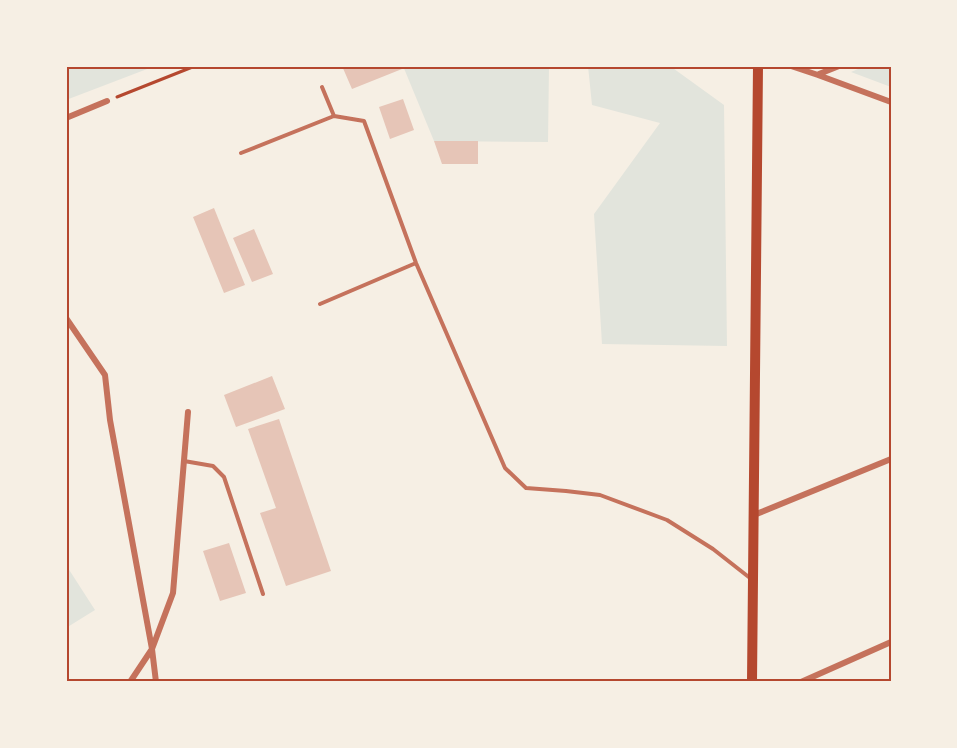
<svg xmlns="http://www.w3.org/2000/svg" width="957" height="748" viewBox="0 0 957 748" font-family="Karla,sans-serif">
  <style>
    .green { fill: #e2e4dc }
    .building { fill: #e6c5b7 }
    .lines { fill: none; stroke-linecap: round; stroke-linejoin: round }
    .path { stroke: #b5482f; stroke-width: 3 }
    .service { stroke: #c5725c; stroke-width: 4 }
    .minor { stroke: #c5725c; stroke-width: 6 }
    .secondary { stroke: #b5482f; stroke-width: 10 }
    .neatline { fill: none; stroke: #b5482f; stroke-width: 2 }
  </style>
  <rect width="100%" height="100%" fill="#f6efe4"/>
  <path class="green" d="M66,66H155L66,100Z
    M403,66H549L548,142L434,141Z
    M588,66H670L724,105L727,346L602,344L594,214L660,123L592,105Z
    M865,66H891V87L851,72Z
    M66,565L95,610L66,628Z"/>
  <path class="building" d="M342,66H401L402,69L352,89Z
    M403,99L414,130L390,139L379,107Z
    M434,141H478V164H442Z
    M214,208L245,285L224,293L193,217Z
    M254,229L273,274L252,282L233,238Z
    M272,376L285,409L236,427L224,395Z
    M279,419L331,571L286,586L260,513L276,508L248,429Z
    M229,543L246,593L220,601L203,551Z"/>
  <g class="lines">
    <path class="path" d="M117,97L195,66"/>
    <path class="service" d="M322,87L334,116L364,121L416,263L505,468L526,488L566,491L600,495L667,520L713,549L750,578
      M241,153L334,116
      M320,304L416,263
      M184,461L213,466L224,477L263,594"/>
    <path class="minor" d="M791,66L818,75L891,102
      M819,74L839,66
      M66,118L107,101
      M66,318L105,375L110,420L152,649L156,682
      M754,515L891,459
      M130,682L152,649L173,593L188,412
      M801,682L891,642"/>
    <path class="secondary" d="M752,682L758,66"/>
  </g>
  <rect width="957" height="748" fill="none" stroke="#f6efe4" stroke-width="135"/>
  <rect x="68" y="68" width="822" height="612" class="neatline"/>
</svg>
